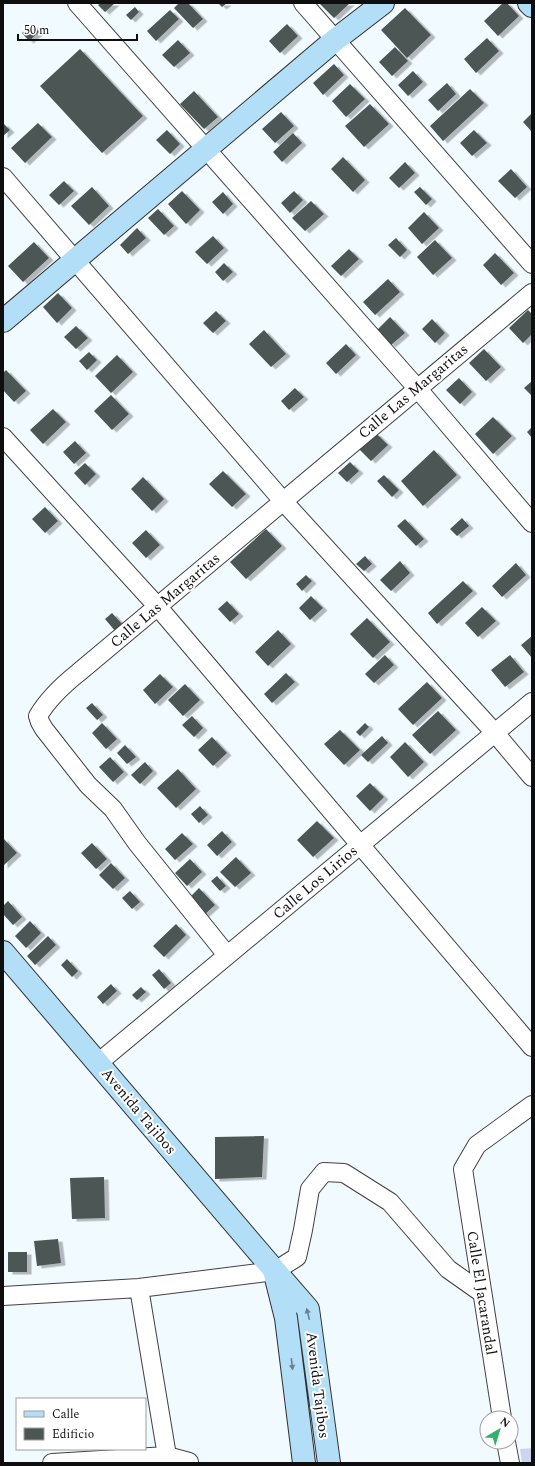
<svg xmlns="http://www.w3.org/2000/svg" width="535" height="1466" viewBox="0 0 535 1466" font-family="Spectral,serif">
  <style>
    .pitch { fill: #ced4ed }
    .building { fill: #4c5654; filter: url(#shadow) }
    .lines { fill: none; stroke-linecap: round; stroke-linejoin: round }
    .street-casing { stroke: #414141; stroke-width: 20 }
    .secondary-casing { stroke: #303030; stroke-width: 24 }
    .street { stroke: #fff; stroke-width: 18 }
    .secondary { stroke: #b2dff7; stroke-width: 22 }
    .oneway { fill: #68818e }
    .labels { text-anchor: middle; stroke-width: 4; stroke-linejoin: round; paint-order: stroke }
    .street-label { font-size: 15px; fill: #0e0e0e; stroke: #fff }
  </style>
  <defs>
    <filter id="shadow"><feDropShadow dx="4.5" dy="2.5" stdDeviation="0" flood-color="#0004"/></filter>
  </defs>
  <rect width="100%" height="100%" fill="#f1fafe"/>
  <path class="pitch" d="M532,1448V1463H522L520,1449Z"/>
  <path class="building" d="M101,3H115L105,12L98,5Z
    M179,3H188L203,19L193,28L174,8Z
    M218,3H227L222,7Z
    M319,3H350L334,18Z
    M503,3H507L519,16L498,36L484,21Z
    M135,7L139,12L131,20L126,15Z
    M405,8L431,35L407,58L381,30Z
    M170,10L179,19L156,41L147,31Z
    M287,24L298,36L280,53L269,41Z
    M32,25L39,32L29,41L22,33Z
    M487,38L499,51L476,73L464,59Z
    M178,40L190,53L174,67L162,55Z
    M395,47L408,61L392,76L379,62Z
    M80,49L143,116L102,153L40,86Z
    M334,64L344,75L323,95L313,83Z
    M413,71L423,82L408,96L398,85Z
    M447,83L456,94L438,111L428,100Z
    M350,84L365,99L346,117L332,101Z
    M470,89L484,103L443,141L430,126Z
    M194,91L218,117L204,129L180,104Z
    M370,104L389,124L364,147L345,126Z
    M281,112L294,126L275,143L262,129Z
    M532,113V132L523,122Z
    M3,123L10,130L3,136Z
    M38,123L52,137L25,163L11,148Z
    M167,130L180,144L170,154L156,140Z
    M474,130L487,143L472,156L460,143Z
    M293,133L302,143L282,162L273,152Z
    M343,157L365,180L353,192L331,169Z
    M405,162L415,173L399,188L389,178Z
    M511,169L527,187L515,198L498,181Z
    M64,181L74,191L59,205L49,195Z
    M92,187L109,206L89,225L71,206Z
    M420,187L432,199L426,205L414,192Z
    M182,191L200,210L186,224L168,204Z
    M294,191L303,200L290,213L281,203Z
    M223,192L233,204L223,214L212,202Z
    M311,201L324,214L305,231L292,218Z
    M158,209L174,226L164,235L148,218Z
    M424,212L439,228L422,244L408,228Z
    M137,228L146,238L128,254L120,245Z
    M213,236L224,248L207,264L195,252Z
    M396,238L407,250L400,257L388,245Z
    M435,240L452,258L433,275L417,257Z
    M34,242L49,258L23,282L8,266Z
    M349,249L359,259L341,276L331,266Z
    M495,253L514,273L501,285L483,265Z
    M224,263L233,272L223,281L215,272Z
    M388,279L400,292L375,315L363,302Z
    M58,293L72,308L57,323L43,307Z
    M528,310L532,314V334L523,343L509,328Z
    M216,311L226,321L213,333L203,323Z
    M390,317L405,333L391,345L377,330Z
    M432,319L445,333L435,343L422,329Z
    M76,326L88,338L76,349L64,337Z
    M264,330L286,354L271,367L249,344Z
    M346,344L356,355L336,374L326,363Z
    M484,349L501,367L486,381L469,363Z
    M89,352L97,360L87,370L79,361Z
    M117,355L133,372L111,393L95,376Z
    M6,370L26,391L14,402L3,390V373Z
    M459,378L472,392L460,404L446,390Z
    M532,381V396L524,388Z
    M295,388L304,397L289,410L281,401Z
    M111,395L129,414L112,430L94,411Z
    M53,409L66,422L43,444L30,430Z
    M493,417L512,436L493,454L475,434Z
    M532,427V438L527,432Z
    M376,433L388,445L371,461L359,449Z
    M75,441L86,453L74,464L63,452Z
    M434,450L457,475L423,506L401,481Z
    M350,462L359,471L347,482L338,473Z
    M85,463L96,474L85,485L74,473Z
    M223,471L246,494L232,507L209,484Z
    M384,475L399,490L392,497L377,481Z
    M143,477L164,499L152,511L131,489Z
    M45,507L58,521L45,533L32,519Z
    M462,518L469,526L457,536L450,529Z
    M405,519L424,539L416,546L397,526Z
    M266,529L282,546L246,579L230,562Z
    M146,530L160,545L146,558L132,543Z
    M365,556L372,564L364,571L356,564Z
    M400,561L410,573L391,591L380,580Z
    M516,563L526,575L502,597L492,586Z
    M306,575L312,581L302,591L296,584Z
    M463,581L473,591L437,624L428,613Z
    M311,596L323,608L310,620L299,608Z
    M227,601L239,614L230,622L218,609Z
    M482,607L496,621L478,637L465,623Z
    M112,613L123,625L116,632L105,619Z
    M367,618L390,642L373,658L350,634Z
    M278,630L291,644L268,666L255,652Z
    M532,636V658L521,645Z
    M385,655L394,665L374,683L365,674Z
    M510,655L524,672L505,687L491,670Z
    M286,673L295,682L272,703L264,694Z
    M160,674L173,687L155,704L143,690Z
    M427,682L442,698L413,725L398,709Z
    M185,684L200,700L183,716L168,700Z
    M92,703L103,715L97,720L86,708Z
    M438,711L456,730L430,754L412,735Z
    M192,716L203,728L194,737L182,725Z
    M102,723L117,739L106,749L92,733Z
    M365,723L369,727L360,736L356,732Z
    M340,730L360,750L344,765L324,744Z
    M382,736L388,743L368,762L361,755Z
    M212,737L227,753L213,766L198,750Z
    M405,742L424,762L408,777L390,757Z
    M125,745L136,757L127,764L117,753Z
    M110,757L124,772L113,782L99,767Z
    M145,762L153,771L140,784L131,775Z
    M178,769L196,789L176,808L157,788Z
    M370,783L384,797L370,811L356,796Z
    M200,806L208,815L199,823L191,814Z
    M317,821L334,838L313,857L297,840Z
    M222,831L232,842L217,856L207,845Z
    M182,833L193,844L175,860L165,849Z
    M3,838L17,853L3,866Z
    M92,843L107,859L96,869L81,853Z
    M236,857L251,873L235,887L220,872Z
    M190,859L202,872L187,886L175,873Z
    M111,863L125,878L113,889L99,875Z
    M217,876L226,886L220,891L211,881Z
    M199,888L215,905L204,915L189,898Z
    M130,891L140,902L132,909L122,898Z
    M8,901L22,917L13,925L3,914V906Z
    M30,921L41,933L26,948L15,936Z
    M176,924L186,935L164,957L153,946Z
    M48,936L56,945L35,965L27,956Z
    M67,959L78,971L72,977L61,965Z
    M159,969L171,983L164,989L152,975Z
    M111,984L117,991L103,1004L97,997Z
    M141,987L146,992L137,1000L132,995Z
    M264,1136L262,1177L215,1179V1137Z
    M104,1177L105,1218L72,1219L70,1178Z
    M58,1239L61,1263L37,1266L34,1241Z
    M8,1252H27V1272H8Z"/>
  <g class="lines">
    <defs>
      <path id="street" d="M77,3L417,388L532,523
        M303,3L532,264
        M3,177L283,501L495,733L532,777
        M3,437L158,607L532,1047
        M227,955L137,843L113,809L88,785L44,729L40,722L38,716C48,699 63,685 78,673L532,293
        M98,1063L532,702
        M139,1288L167,1456L189,1462
        M3,1296L139,1288L275,1271L297,1257L303,1230L310,1189L324,1172L344,1173L390,1202L448,1269L482,1293
        M502,1418L463,1169L477,1145L532,1105
        M506,1442L510,1463
        M52,1463L167,1456"/>
      <path id="secondary" d="M529,3L532,6
        M3,321L335,40L383,3
        M3,952L275,1271L308,1309L329,1463
        M275,1274L286,1318L304,1463"/>
    </defs>
    <use href="#street" class="street-casing"/>
    <use href="#secondary" class="secondary-casing"/>
    <use href="#street" class="street"/>
    <use href="#secondary" class="secondary"/>
  </g>
  <defs><path id="oneway-solid" d="M-6-.8H1V-3.2L6.5 0L1 3.2V.8H-6Z"/></defs>
  <g class="oneway">
    <use href="#oneway-solid" transform="translate(308 1314) rotate(-104)"/>
    <use href="#oneway-solid" transform="translate(292 1364) rotate(83)"/>
  </g>
  <g class="labels">
    <g class="street-label">
      <text transform="translate(413 391) rotate(-40)" y="5">Calle Las Margaritas</text>
      <text transform="translate(165 600) rotate(-40)" y="5">Calle Las Margaritas</text>
      <text transform="translate(315 882) rotate(-40)" y="5">Calle Los Lirios</text>
      <text transform="translate(139 1111) rotate(50)" y="5">Avenida Tajibos</text>
      <text transform="translate(482 1293) rotate(81)" y="5">Calle El Jacarandal</text>
      <text transform="translate(318 1385) rotate(83)" y="5">Avenida Tajibos</text>
    </g>
  </g>
  <rect width="535" height="1466" fill="none" stroke="#0e0e0e" stroke-width="8"/>
  <rect x="16" y="1398" width="130" height="52" fill="#ffffff" stroke="#9f9f9f"/>
  <rect x="24" y="1411" width="20" height="6" fill="#b2dff7" stroke="#9f9f9f"/>
  <text x="52" y="1418" font-size="12" fill="#0e0e0e">Calle</text>
  <rect x="24" y="1428" width="20" height="12" fill="#4c5654" stroke="#9f9f9f"/>
  <text x="52" y="1438" font-size="12" fill="#0e0e0e">Edificio</text>
  <g transform="translate(499 1430) rotate(38)"><circle r="19" fill="#ffffff" stroke="#9f9f9f"/>
  <path d="M0-3L7 15L0 10L-7 15Z" fill="#33b168"/>
  <text y="-6" font-size="11" font-weight="bold" text-anchor="middle" fill="#0e0e0e">N</text>
  </g>
  <path d="M18 34v6h119v-6" fill="none" stroke="#0e0e0e" stroke-width="2"/>
  <text x="24" y="34" font-size="12" fill="#0e0e0e" stroke="#ffffff" stroke-width="3" paint-order="stroke">50 m</text>
</svg>
